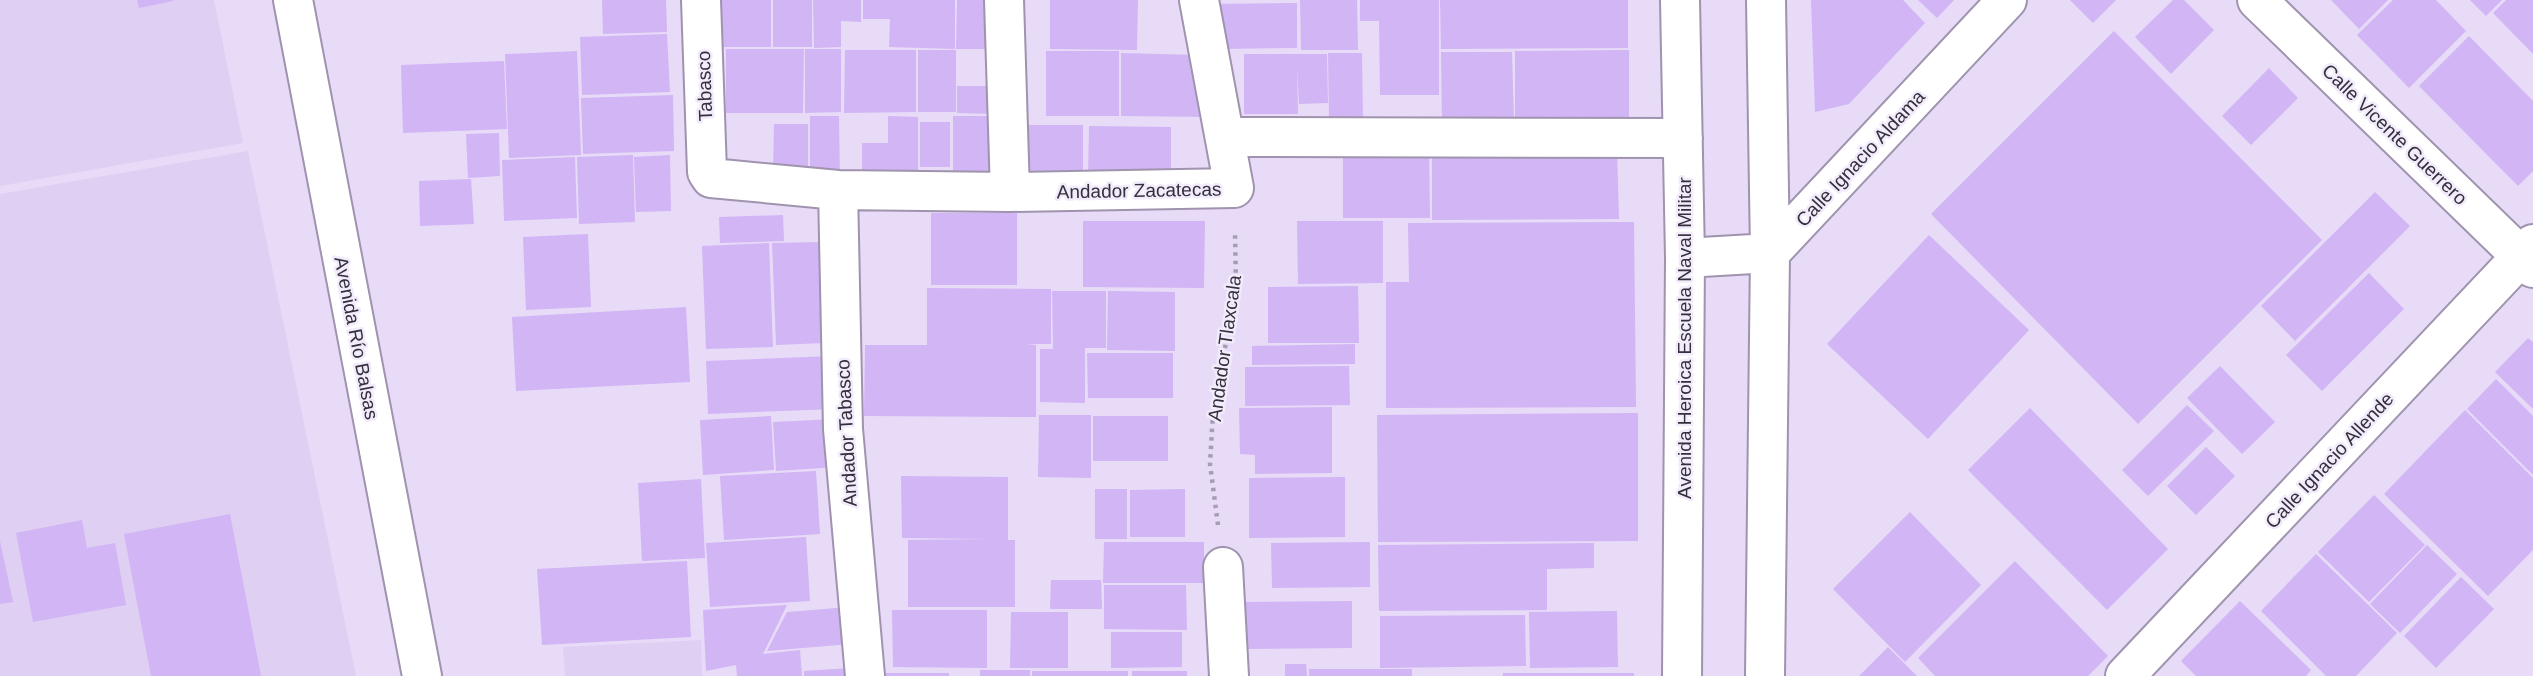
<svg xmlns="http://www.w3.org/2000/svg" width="2533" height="676" viewBox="0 0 2533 676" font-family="Helvetica,sans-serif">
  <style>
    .built { fill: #dfcff3 }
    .building { fill: #d1b5f4 }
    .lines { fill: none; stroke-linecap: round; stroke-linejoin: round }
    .minor-casing { stroke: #9f93ae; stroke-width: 42 }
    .path { stroke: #a69db3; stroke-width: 4.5; stroke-dasharray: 3.5 5; stroke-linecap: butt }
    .minor { stroke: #fff; stroke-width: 38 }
    .labels { text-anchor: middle; stroke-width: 5; stroke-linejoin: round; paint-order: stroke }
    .street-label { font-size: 19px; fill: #342f3a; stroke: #f2ebfc }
  </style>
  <rect width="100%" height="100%" fill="#e7dbf8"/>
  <path class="built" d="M0,0H214L243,143L0,186Z
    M248,151L356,676H0V194Z
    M701,640L702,676H565L563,647Z"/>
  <path class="building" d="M137,0H173V1L139,8Z
    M602,0H666L667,32L603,34Z
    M720,0H771V47H720Z
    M773,0H812V47H773Z
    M813,0H861V22L841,21V47L814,48Z
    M863,0H955V49L889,47L890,19H863Z
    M957,0H997V49H956Z
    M1050,0H1138L1137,50L1050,49Z
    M1300,0H1357L1358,50H1301Z
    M1360,0H1439V95H1380L1379,21H1360Z
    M1440,0H1628V48L1441,49Z
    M1811,0H1903L1925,23L1849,104L1815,112Z
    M1918,0H1954L1937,18Z
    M2070,0H2116L2093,23Z
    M2173,0H2184L2214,30L2171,74L2135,37Z
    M2331,0H2388L2359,29Z
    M2393,0H2436L2466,31L2409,88L2357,35Z
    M2470,0H2502L2486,16Z
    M2506,0H2533V54L2493,13Z
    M1297,3V48L1220,49L1205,4Z
    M2114,31L2322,240L2138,424L1931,214Z
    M667,34L670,92L582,95L580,37Z
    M2469,36L2533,101V171L2518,186L2419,86Z
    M726,49H804L803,113H726Z
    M805,49H841V112L805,113Z
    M845,50H916V112L844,113Z
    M918,50H956V112H918Z
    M1629,50V117L1515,118V51Z
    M577,51L581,155L509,158L505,54Z
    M1046,51H1119V116H1046Z
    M1441,52H1512L1514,123H1442Z
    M1121,53L1198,55L1212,117L1121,116Z
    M1328,53H1362L1363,119H1329Z
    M1244,54H1327L1328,103L1299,104L1297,66L1298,114H1244Z
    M504,61L507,129L403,133L401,65Z
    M2269,68L2298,98L2251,145L2222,116Z
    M957,86H995L994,114L957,113Z
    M673,95L674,151L583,154L581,98Z
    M810,116H839L840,182H810Z
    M888,116L918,117V189L862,188V143H888Z
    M953,116H994V175H953Z
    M920,122H950V167H920Z
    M774,124H808V171H773Z
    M1023,125H1083V171H1023Z
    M1089,126L1171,127V180L1088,179Z
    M499,133L500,176L468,178L466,134Z
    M1617,149L1619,219L1432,220V150Z
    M1343,150H1429L1430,218H1343Z
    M633,155L635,222L579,224L577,157Z
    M670,155L671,211L636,212L634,157Z
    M575,157L577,218L504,221L502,160Z
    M471,179L474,224L420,226L419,181Z
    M2375,192L2410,226L2295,341L2261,306Z
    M931,213H1017V285H931Z
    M783,215L784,241L720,243L719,217Z
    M1083,221H1205L1204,288L1083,287Z
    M1297,221H1383V283L1298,284Z
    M1634,222L1636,407L1386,408V282H1409L1408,223Z
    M588,234L591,307L526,310L523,237Z
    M1929,235L2029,330L1928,439L1827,344Z
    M821,242L824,343L776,345L772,243Z
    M769,243L773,347L706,349L702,246Z
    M2369,273L2404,309L2322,391L2286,355Z
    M1358,286L1359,343H1268V287Z
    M927,288L1051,289V344H1026L1036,345V417L864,416L865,345H927Z
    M1052,291H1106V348H1085V403L1040,402V349H1053Z
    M1108,291L1175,292V351L1107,350Z
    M686,307L690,382L516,391L512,317Z
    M2528,338L2533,342V409L2495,372Z
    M1355,344V364L1252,365V346Z
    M1087,353H1173V398H1088Z
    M833,356L835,409L708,414L706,361Z
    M1349,366L1350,405L1245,406V367Z
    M2220,366L2275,422L2242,454L2187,398Z
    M2496,379L2533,416V475L2467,409Z
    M2187,405L2214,431L2148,496L2122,470Z
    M1332,407V473L1255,474V455L1240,454L1239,408Z
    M2030,408L2168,549L2107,610L1968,470Z
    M2465,410L2533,478V550L2488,596L2384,494Z
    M1638,413V541L1378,542L1377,415Z
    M1039,415H1091V478L1038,477Z
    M771,416L774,470L703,475L700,420Z
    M1093,416H1168V461H1093Z
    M835,419L837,467L776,471L773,422Z
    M2206,447L2235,476L2196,515L2167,486Z
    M816,471L820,534L724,540L720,476Z
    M901,476L1008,477V540H1015V607H908V540L989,539L902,538Z
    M1345,477V537L1249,538V478Z
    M701,479L705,558L642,561L638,483Z
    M1095,489H1127V539H1095Z
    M1185,489V537H1130V490Z
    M2374,495L2425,545L2369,602L2318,552Z
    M1910,512L1981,585L1905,662L1833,589Z
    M230,514L261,676H151L124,534Z
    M82,520L87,548L115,543L126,605L33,622L16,533Z
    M806,537L810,601L710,607L706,543Z
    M0,541L13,602L0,604Z
    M1104,542H1204V583H1103Z
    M1370,542V587L1272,588L1271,543Z
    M1594,543V568L1547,569V610L1379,611L1378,545Z
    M2427,545L2457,574L2400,633L2370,604Z
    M2316,554L2397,633L2356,676H2326L2261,611Z
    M687,561L691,637L542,645L537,569Z
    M2015,561L2108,656L2088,676H1935L1918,658Z
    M2461,577L2494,609L2436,668L2404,636Z
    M1051,580H1101L1102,609H1050Z
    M1104,585H1186L1187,630L1104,629Z
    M1352,601V648L1242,649V602Z
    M2240,601L2311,670L2306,676H2196L2181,661Z
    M787,605L763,654L800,650L802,676H737L736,665L706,671L703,610Z
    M849,607L851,644L767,651L787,612Z
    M892,610H987V668L893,667Z
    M1617,611L1618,667L1530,668L1529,612Z
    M1011,612H1068V668H1010Z
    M1525,615L1526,666L1380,668V616Z
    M1111,632H1182V667L1111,668Z
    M1888,647L1917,676H1859Z
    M1285,664H1306L1307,676H1285Z
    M850,668V676H804V671Z
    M1309,669H1412V676H1309Z
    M980,670H1030V676H980Z
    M1032,671H1128V676H1032Z
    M1132,671H1187V676H1132Z
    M886,673H949V676H886Z
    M1503,673H1634V676H1503Z"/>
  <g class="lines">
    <defs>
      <path id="minor" d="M293,0L422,676
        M701,0L707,172L711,178L838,190L1010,192L1234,188L1199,0
        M1004,0L1010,192
        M1680,0L1685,258L1682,676
        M2257,0L2533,268
        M1226,137L1683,138
        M838,190L843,429L865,676
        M1685,258L1770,253L2007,0
        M1223,567L1229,676
        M1765,676L1770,253L1766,0
        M2125,676L2533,244"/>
    </defs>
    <use href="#minor" class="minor-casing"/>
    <path class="path" d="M1218,525L1210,464L1213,413L1236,288L1235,232"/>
    <use href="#minor" class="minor"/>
  </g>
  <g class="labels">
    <g class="street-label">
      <text transform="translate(704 86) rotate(-92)" y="7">Tabasco</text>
      <text transform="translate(2395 134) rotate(44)" y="7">Calle Vicente Guerrero</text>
      <text transform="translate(1860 158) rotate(-47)" y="7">Calle Ignacio Aldama</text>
      <text transform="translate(1139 190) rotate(-1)" y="7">Andador Zacatecas</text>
      <text transform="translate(357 338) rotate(79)" y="7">Avenida Río Balsas</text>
      <text transform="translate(1684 338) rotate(-90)" y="7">Avenida Heroica Escuela Naval Militar</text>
      <text transform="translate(1224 348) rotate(-82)" y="7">Andador Tlaxcala</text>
      <text transform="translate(846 433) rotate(-93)" y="7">Andador Tabasco</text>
      <text transform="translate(2329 460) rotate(-47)" y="7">Calle Ignacio Allende</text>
    </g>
  </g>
</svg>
